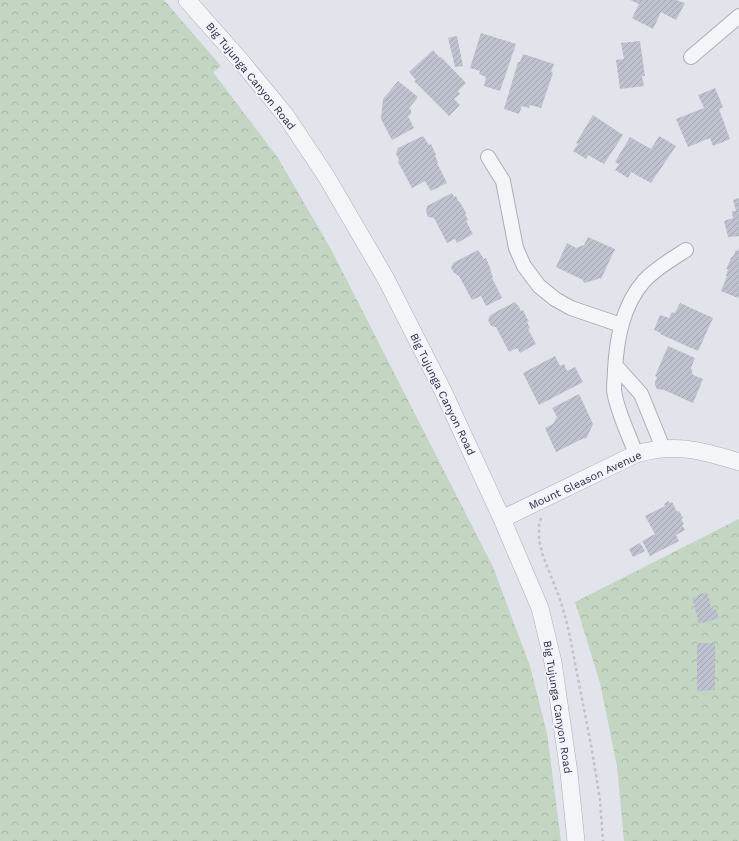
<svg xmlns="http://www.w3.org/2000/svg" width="739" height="841" viewBox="0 0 739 841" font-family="'Work Sans',sans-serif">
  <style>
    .park { fill: url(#park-crowns) }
    .building { fill: url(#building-hatch) }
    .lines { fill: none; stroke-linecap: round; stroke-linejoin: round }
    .minor-casing { stroke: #aaaeb9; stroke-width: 16 }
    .tertiary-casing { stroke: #aaaeb9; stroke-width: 18 }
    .path { stroke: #bfc2ca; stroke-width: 2.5; stroke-dasharray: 3 3; stroke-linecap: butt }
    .minor { stroke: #f4f5f9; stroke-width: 14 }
    .tertiary { stroke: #f4f5f9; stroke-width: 17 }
    .labels { text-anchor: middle; stroke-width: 3.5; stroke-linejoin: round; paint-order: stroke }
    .street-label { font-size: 11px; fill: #282f44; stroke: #f1f3f8 }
  </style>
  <defs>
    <pattern id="park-crowns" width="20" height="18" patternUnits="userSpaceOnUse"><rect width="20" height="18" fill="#c4d5c2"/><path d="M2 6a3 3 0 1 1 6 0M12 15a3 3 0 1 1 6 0" fill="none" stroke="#a8b7a8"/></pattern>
    <pattern id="building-hatch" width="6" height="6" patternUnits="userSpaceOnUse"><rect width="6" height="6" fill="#bec2ce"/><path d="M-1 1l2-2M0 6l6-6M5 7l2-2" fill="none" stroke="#a3a7b2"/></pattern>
  </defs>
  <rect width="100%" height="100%" fill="#e1e4eb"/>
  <path class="park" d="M0,0H164L221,66L213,72L278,158L332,251L493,567L530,666L547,733L561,841H0Z
    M739,519V841H624L617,766L600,683L575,602Z"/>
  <path class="building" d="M630,0H676L685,3L676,20L661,12L653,29L644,24V23L643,24L632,18L639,4Z
    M481,33L516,44L500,91L484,86L486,77L479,74L480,71L470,68Z
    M457,36L463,66L455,67L448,38Z
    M640,41L645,76H642L644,86L620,89L616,60L624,59L621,43Z
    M433,50L440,58L441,57L466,83L458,91L460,94L454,99L460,105L449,116L414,81L416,80L409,72Z
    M523,54L554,64L551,72L553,73L541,108L530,105L529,108L522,106L519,114L504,109L518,62H520Z
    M398,81L418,97L409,108L411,110V114L408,116L414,128L392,140L381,119L383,99Z
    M715,88L723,107L719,109L730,139L713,146L710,138L688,147L676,119L704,108L698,95Z
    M593,115L623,135L604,164L588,155L586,159L573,151L578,144L576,143Z
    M423,136L429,145L431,144L436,155L435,156L438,162L437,163L447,183L431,191L425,181L412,188L398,162L399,159L396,154L398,148Z
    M659,136L676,146L651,183L631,172L628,178L615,170L619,164L615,162L630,137L651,149Z
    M452,193L454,197L456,196L459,202H460L466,213L465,214L468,220L466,221L473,234L457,243L455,239L447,243L434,218L428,217L426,211L427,206Z
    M739,198V236L728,237L724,221L733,218L732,211H736L733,200Z
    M588,237L615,249L601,279L598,278V279L584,283L583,280L556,267L567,243L576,248L584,245Z
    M739,248V296L738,298L721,291L727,276H726L728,269H726L732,256L733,257L736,250L738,251Z
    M478,250L484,259L486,258L491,270H490L493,277L492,278L502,298L486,306L481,296L472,300L459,276L454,273L451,268L453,263Z
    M515,302L517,305H518L521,311L523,310L529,322H527L530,328L528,329L536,344L520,353L517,348L509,352L496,327L491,326L488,320L490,315Z
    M680,303L713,318L698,351L660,334L661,333L654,330L660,315L669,318L672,312L675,313Z
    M668,346L695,358L691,368L693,375L703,379L693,403L664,390L657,389L655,385V382L657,377L655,376Z
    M555,356L560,366L564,364L567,371L575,367L583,382L539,405L523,373Z
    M579,394L593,424L586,439L584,438L556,452L545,428L553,424L557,417L552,408Z
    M668,501L670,503L672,502L677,512L679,511L683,518L681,519L684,524L682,525L685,530L676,535L679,541L650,556L642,541L655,534L645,516L665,506L664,504Z
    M640,543L645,551L633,557L629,549Z
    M707,592L712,610L716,609L719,618L699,624L692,598L697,597V595Z
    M697,643H715V690L697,691Z"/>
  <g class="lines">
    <defs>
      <path id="minor" d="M691,57L739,16
        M488,157L503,181L516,248L524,266L539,286L555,299L571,308L621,325
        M616,366L641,394L663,448
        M636,454C629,435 616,409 614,390C614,383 615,376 615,369C617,337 623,305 644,281C656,268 672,259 686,250"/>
      <path id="tertiary" d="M187,0L240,60L286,116L326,176L386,279L443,391L502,519L540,608L553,662L569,773L576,841
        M502,519L636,454C675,443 701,450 739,462"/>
    </defs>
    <use href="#minor" class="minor-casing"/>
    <use href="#tertiary" class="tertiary-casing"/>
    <path class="path" d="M541,518L539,525V540L543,556L560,599L568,627L592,750L600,800L603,841"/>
    <use href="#minor" class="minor"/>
    <use href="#tertiary" class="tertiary"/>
  </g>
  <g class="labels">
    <g class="street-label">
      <text transform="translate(251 76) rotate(51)" y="4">Big Tujunga Canyon Road</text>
      <text transform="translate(443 394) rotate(64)" y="4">Big Tujunga Canyon Road</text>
      <text transform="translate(585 480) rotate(-25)" y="4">Mount Gleason Avenue</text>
      <text transform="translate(558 707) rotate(81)" y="4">Big Tujunga Canyon Road</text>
    </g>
  </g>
</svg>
